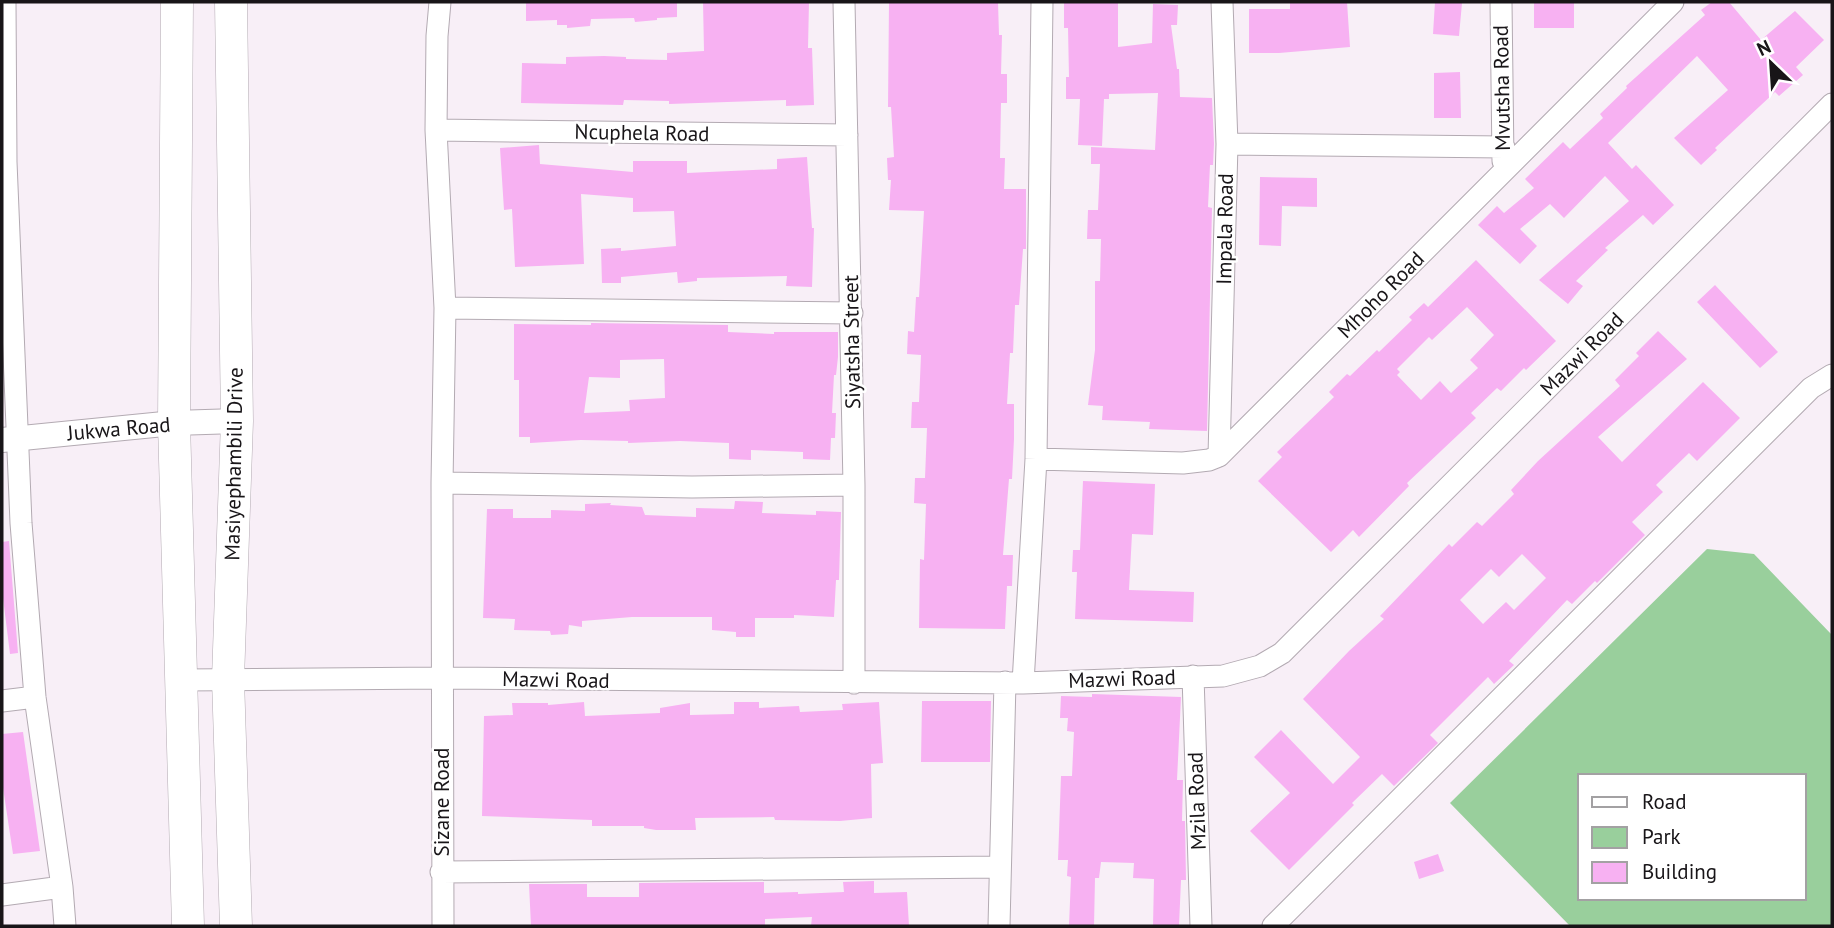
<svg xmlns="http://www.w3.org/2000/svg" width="1834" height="928" viewBox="0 0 1834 928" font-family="'PT Sans',sans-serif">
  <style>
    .green { fill: #99cf9c; fill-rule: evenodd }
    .building { fill: #f7b1f2; fill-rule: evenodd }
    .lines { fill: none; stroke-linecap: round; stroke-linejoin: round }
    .minor-casing { stroke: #b3aab2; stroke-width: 23 }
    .tertiary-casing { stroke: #b3aab2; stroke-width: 26 }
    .primary-casing { stroke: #b3aab2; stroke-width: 33 }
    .minor { stroke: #fff; stroke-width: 21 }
    .tertiary { stroke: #fff; stroke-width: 24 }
    .primary { stroke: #fff; stroke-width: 32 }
    .labels { text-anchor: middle; stroke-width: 5; stroke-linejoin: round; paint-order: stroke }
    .street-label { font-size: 21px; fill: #181518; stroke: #fff }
  </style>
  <rect width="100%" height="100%" fill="#f8eff7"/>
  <path class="green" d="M1707,549L1754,554L1832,635V926H1570L1450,803ZM1580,776H1804V898H1580Z"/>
  <path class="building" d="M526,2H677V17L657,18V20L635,22L634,18L591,19L590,26L567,28V25H557V20L526,21Z
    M703,2H809L808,48H812L814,105L786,106V100L669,104V101L624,100L623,105L521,103L522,63L566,64V57L604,56L626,57V59L667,60V53L704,51Z
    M889,2H998L999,35H1002L1001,74H1007V103H1001L1000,158H1005L1004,189H1026V249H1023L1019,305H1015L1013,353H1010L1007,404H1014V439L1012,479H1009L1003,555H1013L1012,586H1007L1005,629L919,628L920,559L924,560L926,504L914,503L915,478H925L927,428H911L912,402H919L921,355L907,354L908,331L914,332L916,297H919L924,211L889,210L891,180H888L887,158L894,157L891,107H888Z
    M1064,2H1118V47L1152,43L1153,4L1178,5L1177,25H1171L1177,69H1179L1180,97L1212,98L1214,144L1213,165H1210L1208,207L1212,208L1207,431L1149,429L1150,422L1102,420L1103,406L1088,405L1095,350V281H1100L1101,239H1087L1088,210H1098L1100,164H1091V147L1155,150L1158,93L1109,94V99H1104L1102,146L1078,145L1080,99H1066V77H1069L1068,28H1064Z
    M1290,2H1347L1350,47L1279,53H1249V9H1290Z
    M1435,2L1462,3L1459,36L1433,34Z
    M1534,2H1574V28H1534Z
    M1712,2H1729L1761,40L1795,11L1824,40L1796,67L1803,75L1779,96L1775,92L1715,148L1717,150L1701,165L1674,138L1728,90L1697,56L1608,143L1632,169L1636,165L1674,205L1653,225L1643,215L1605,248L1608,250L1576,281L1583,286L1568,304L1539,280L1629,201L1605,176L1564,218L1550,204L1520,229L1537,246L1520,264L1478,225L1497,206L1504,213L1534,188L1525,179L1563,142L1570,149L1603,118L1600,114L1627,88L1626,86L1705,15L1701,10Z
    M1460,72L1461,118H1434V73Z
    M539,145L540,164L633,172V161H687V173L777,169V159L807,157L812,228H814L812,287L786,286L787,276L697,278V281L678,283L677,272L621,277V283H602L601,249L621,248V251L676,246L674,211L633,212V198L581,194L584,264L515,267L512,209L504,210L500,148Z
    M1260,177L1317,178V207L1282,206L1281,246L1259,245Z
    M1476,260L1556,341L1526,370L1524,368L1501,391L1497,388L1471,413L1476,418L1407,483L1409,486L1359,537L1353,530L1331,552L1258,481L1282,457L1277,452L1334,397L1329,392L1347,374L1350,376L1377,350L1379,352L1412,320L1409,317L1424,303L1428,307ZM1467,307L1494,335L1470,360L1478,368L1451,393L1440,381L1421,400L1397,375L1400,372L1397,369L1429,337L1432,340Z
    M1715,285L1778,352L1760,368L1697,302Z
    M591,323L728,325V332L774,334V332H838V357L836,375H834L832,413H836L835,438H831L830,460L803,459V452L751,450V460L729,459V443L680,441L628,443V441L581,440L530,443V437H519V380H514V324L591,325ZM664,359L665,398L629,400L630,411L584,413L589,377L620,378V360Z
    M1658,331L1687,359L1598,437L1622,462L1703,382L1740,418L1697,461L1689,453L1656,485L1663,492L1632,522L1645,535L1597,583L1595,581L1572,604L1567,600L1509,661L1514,665L1494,684L1488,677L1430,735L1438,743L1394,786L1382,774L1352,803L1354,805L1289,870L1250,831L1290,793L1254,757L1281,730L1333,784L1360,757L1303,699L1349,651L1384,619L1380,616L1449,544L1452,547L1477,522L1482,526L1514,494L1511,490L1538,461L1620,386L1615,380L1639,356L1636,353ZM1522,554L1546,578L1514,610L1506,602L1483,624L1460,600L1491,569L1499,577Z
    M1083,481L1155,484L1153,535L1132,534L1129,590L1194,592L1193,622L1075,619L1077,572H1072L1073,550H1080Z
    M735,501L763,502L762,513L816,515V511L841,512L839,580H836L834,617L794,615V618H755V637H736V632L712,630V617H632L582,621V627L569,625L568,634L551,635L550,631L514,630L515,619L483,618L487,509H513V518H551V510L585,511V504L611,503L610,505L642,507L645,515L696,517V508L734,509Z
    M9,541L18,653L10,654L2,590V542Z
    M1092,694L1181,697L1177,780H1183L1182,821H1185L1186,880H1181L1179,926H1153L1154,879L1133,878L1134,863L1101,862L1099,878H1095L1094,926H1069L1071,877L1067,876L1068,860H1058L1061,776H1072L1074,732L1067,731L1068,718H1060L1061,696L1092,697Z
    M922,701H991L990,762H921Z
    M584,702L585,716L660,713V708L690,703V715L734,714V702H759V708L799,706L800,712L843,710L842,704L879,702L883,763L871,764L872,818L840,821L775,820L774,817L695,818L696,830H656L644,828V826H592V820L482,816L484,716L513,715L512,703H548V705Z
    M23,732L40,851L13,854L2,781V734Z
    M1438,854L1444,871L1419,879L1414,862Z
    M874,881V893L907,892L909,926H811L812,917L765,919V926H531L529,884H587V897H639V883L764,882V893L798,892V894L844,892L843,882Z"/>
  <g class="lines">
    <defs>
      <path id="minor" d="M5,2L6,162L21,523L35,697L62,887L65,926
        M440,2L437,36L436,130L445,308L442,483L443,926
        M844,2L854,485V683
        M1501,2L1503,161
        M436,130L847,135
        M1227,144L1504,147
        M445,308L852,313
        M1219,456L1227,144L1222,2
        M1036,459L1183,463L1209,460L1219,456L1673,2
        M442,483L692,487L854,485
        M1193,676L1201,926
        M181,680L442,678L1023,683L1223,676L1260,666L1282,653L1299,636L1832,104
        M1023,683L1036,459L1042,2
        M2,701L35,697
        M441,872L1000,867
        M2,895L62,887
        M999,926L1005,682
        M1273,926L1811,388L1832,375"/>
      <path id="tertiary" d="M2,440L174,423L237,421"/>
      <path id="primary" d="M177,2L174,423L188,926
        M231,2L237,421L228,679L236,926"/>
    </defs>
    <use href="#minor" class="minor-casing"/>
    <use href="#tertiary" class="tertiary-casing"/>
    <use href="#primary" class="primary-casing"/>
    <use href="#minor" class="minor"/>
    <use href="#tertiary" class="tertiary"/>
    <use href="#primary" class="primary"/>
  </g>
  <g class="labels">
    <g class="street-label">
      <text transform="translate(1502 88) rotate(-91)" y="7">Mvutsha Road</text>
      <text transform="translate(642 133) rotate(1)" y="7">Ncuphela Road</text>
      <text transform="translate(1225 229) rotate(-89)" y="7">Impala Road</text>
      <text transform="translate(1381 295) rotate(-45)" y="7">Mhoho Road</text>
      <text transform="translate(852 342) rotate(-91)" y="7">Siyatsha Street</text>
      <text transform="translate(1582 354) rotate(-45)" y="7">Mazwi Road</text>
      <text transform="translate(119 429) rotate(-5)" y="7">Jukwa Road</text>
      <text transform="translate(234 464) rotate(-89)" y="7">Masiyephambili Drive</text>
      <text transform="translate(1122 679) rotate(-2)" y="7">Mazwi Road</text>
      <text transform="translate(556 680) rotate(1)" y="7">Mazwi Road</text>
      <text transform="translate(1197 801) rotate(-92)" y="7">Mzila Road</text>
      <text transform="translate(442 802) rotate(-90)" y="7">Sizane Road</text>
    </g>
  </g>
  <rect width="1834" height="928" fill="none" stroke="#181518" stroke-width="7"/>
  <rect x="1578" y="774" width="228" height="126" fill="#ffffff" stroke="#a3a1a3" stroke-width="2"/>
  <rect x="1592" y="797" width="35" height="10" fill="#ffffff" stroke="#a3a1a3" stroke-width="2"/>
  <text x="1642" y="809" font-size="21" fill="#181518">Road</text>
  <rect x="1592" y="827" width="35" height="21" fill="#99cf9c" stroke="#a3a1a3" stroke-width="2"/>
  <text x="1642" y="844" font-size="21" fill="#181518">Park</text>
  <rect x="1592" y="862" width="35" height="21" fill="#f7b1f2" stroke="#a3a1a3" stroke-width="2"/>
  <text x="1642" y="879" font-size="21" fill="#181518">Building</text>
  <g transform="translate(1771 63) rotate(335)" stroke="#ffffff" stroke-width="5" paint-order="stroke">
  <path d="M0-5L12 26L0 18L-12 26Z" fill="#181518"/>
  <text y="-10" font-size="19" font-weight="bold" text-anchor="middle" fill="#181518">N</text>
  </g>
</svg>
